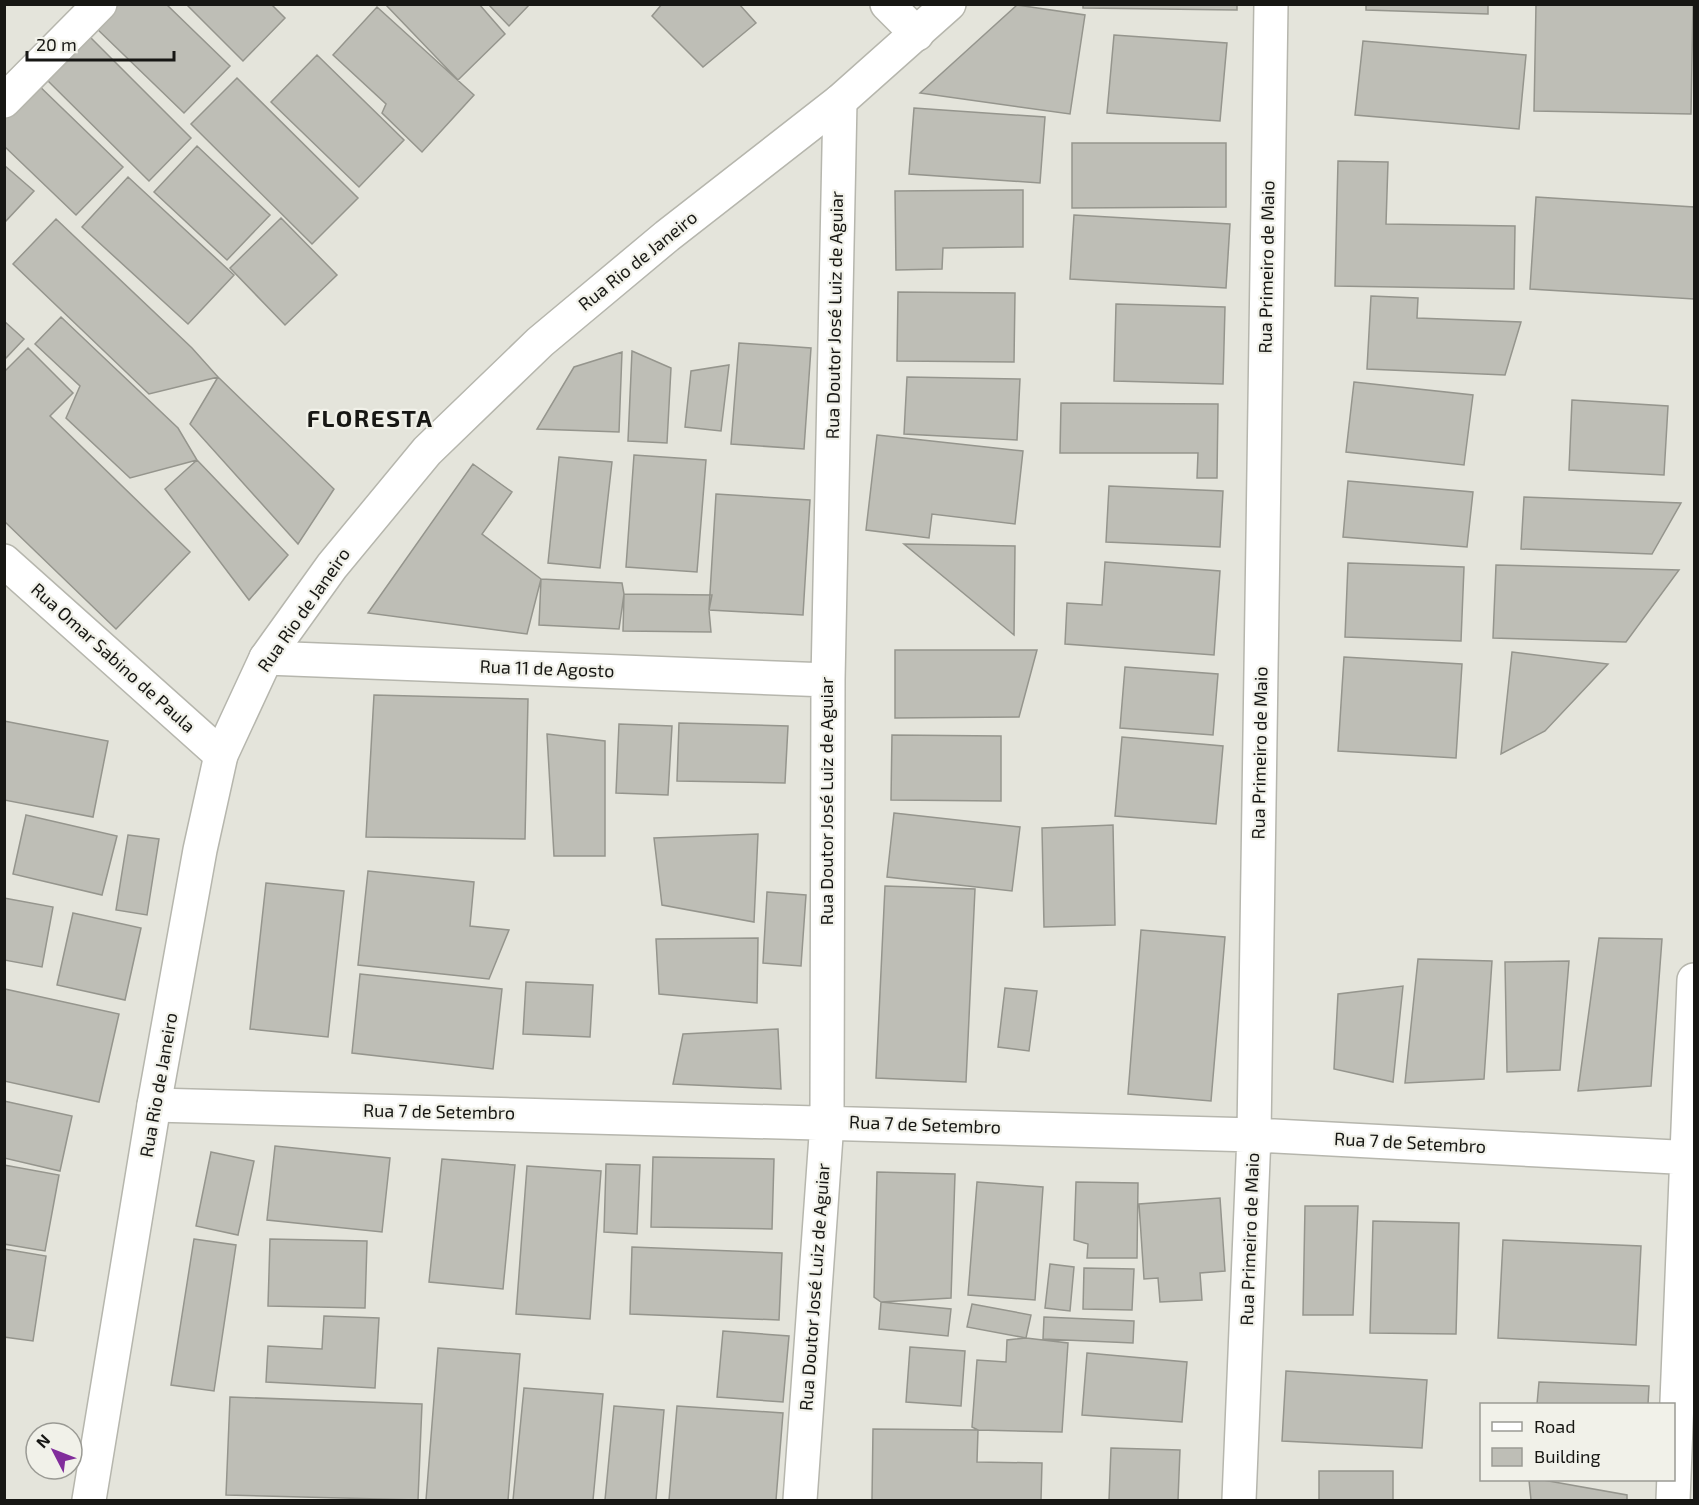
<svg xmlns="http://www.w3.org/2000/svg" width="1699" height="1505" viewBox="0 0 1699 1505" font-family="'Exo 2',sans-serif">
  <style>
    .building { fill: #bebeb6; stroke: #95958d; stroke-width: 1.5 }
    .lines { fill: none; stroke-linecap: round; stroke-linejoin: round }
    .minor-casing { stroke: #b6b6ad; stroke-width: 36 }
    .major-casing { stroke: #b6b6ad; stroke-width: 36 }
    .minor { stroke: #fff; stroke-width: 33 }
    .major { stroke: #fff; stroke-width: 33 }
    .labels { text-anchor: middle; stroke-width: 4.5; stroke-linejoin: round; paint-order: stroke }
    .street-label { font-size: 18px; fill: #171714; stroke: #f1f1e9 }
    .district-label { font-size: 24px; font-weight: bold; letter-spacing: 1.5px; fill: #171714; stroke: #f1f1e9 }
  </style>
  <rect width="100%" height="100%" fill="#e4e4db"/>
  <path class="building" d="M112,4H166L230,66L184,113L93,25Z
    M186,4H271L285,18L243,61Z
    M385,4H479L505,34L458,80Z
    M488,4H530L509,26Z
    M662,4H739L756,23L703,67L652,16Z
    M1083,4H1237V10L1083,8Z
    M1366,4H1488V14L1366,10Z
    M1536,4H1693L1691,114L1534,111Z
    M1017,5L1085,15L1070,114L920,93Z
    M377,7L474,95L422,152L382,113L386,104L333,55Z
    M86,33L191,138L149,181L43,76Z
    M1114,35L1227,43L1220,121L1107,113Z
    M1363,41L1526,55L1519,129L1355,115Z
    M317,55L404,140L359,187L271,102Z
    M237,78L358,198L312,244L191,124Z
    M33,80L123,167L76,215L4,146V110Z
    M914,108L1045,117L1040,183L909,174Z
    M1072,143H1226V207L1072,208Z
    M197,146L270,215L227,260L154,192Z
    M1338,161L1388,162L1386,224L1515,226L1514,289L1335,286Z
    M4,165L34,191L4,223Z
    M128,177L234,275L188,324L82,227Z
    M1023,190V247L943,248L942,269L896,270L895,191Z
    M1536,197L1694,207V299L1530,289Z
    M1074,215L1230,224L1226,288L1070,279Z
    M281,218L337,275L285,325L230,268Z
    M56,219L192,348L218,377L149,394L13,264Z
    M898,292L1015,293L1014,362L897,361Z
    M1371,296L1418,298L1417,318L1521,322L1505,375L1367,369Z
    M1116,304L1225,307L1223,384L1114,381Z
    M61,317L178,428L197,460L130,478L66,418L80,386L35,344Z
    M4,321L24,339L4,360Z
    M739,343L811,348L804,449L731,444Z
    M28,348L73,393L50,416L190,552L116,629L4,521V372Z
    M632,351L671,368L667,443L628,441Z
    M622,352L619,432L537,429L574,367Z
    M729,365L721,431L685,427L691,371Z
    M218,377L334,489L298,544L190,424Z
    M907,377L1020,379L1017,440L904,434Z
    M1354,382L1473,395L1464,465L1346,452Z
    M1572,400L1668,406L1664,475L1569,470Z
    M1061,403L1218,404L1217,478H1197L1198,453H1060Z
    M877,435L1023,451L1015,524L932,514L929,538L866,530Z
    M634,455L706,460L697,572L626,567Z
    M559,457L612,462L600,568L548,563Z
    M197,460L288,555L249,600L165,489Z
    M473,464L512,492L482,534L541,579L527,634L368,613Z
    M1348,481L1473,492L1467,547L1343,537Z
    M1109,486L1223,491L1220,547L1106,542Z
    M716,494L810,500L803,615L709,610Z
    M1524,497L1681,503L1652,554L1521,549Z
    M904,544L1015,546L1014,635Z
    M1105,562L1220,571L1214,655L1065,644L1067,603L1102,605Z
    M1348,563L1464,567L1461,641L1345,637Z
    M1496,565L1679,570L1626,642L1493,638Z
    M541,579L622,583L624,594L619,629L539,625Z
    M624,594L712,595L709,610L711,632L623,631Z
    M895,650H1037L1019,717L895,718Z
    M1512,652L1608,664L1545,731L1501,754Z
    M1344,657L1462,664L1456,758L1338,751Z
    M1125,667L1218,674L1213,735L1120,728Z
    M374,695L528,699L525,839L366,837Z
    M4,721L108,741L93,817L4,800Z
    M679,723L788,726L785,783L677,781Z
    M619,724L672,726L668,795L616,793Z
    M547,734L605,741V856H554Z
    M892,735L1001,736V801L891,800Z
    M1122,737L1223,746L1216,824L1115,816Z
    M894,813L1020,827L1012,891L887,877Z
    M26,815L117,836L102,895L13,874Z
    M1113,825L1115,925L1044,927L1042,828Z
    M758,834L754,922L662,905L654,838Z
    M128,835L159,839L147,915L116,910Z
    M368,871L474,882L470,926L509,930L489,979L358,965Z
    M266,883L344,891L328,1037L250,1029Z
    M885,886L975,889L966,1082L876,1078Z
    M767,892L806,895L801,966L763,963Z
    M4,898L53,907L42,967L4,960Z
    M73,913L141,928L125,1000L57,985Z
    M1141,930L1225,937L1211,1101L1128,1094Z
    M758,938L757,1003L659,994L656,939Z
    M1599,938L1662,939L1651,1086L1578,1091Z
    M1418,959L1492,961L1484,1079L1405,1083Z
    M1569,961L1560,1070L1507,1072L1505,962Z
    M360,974L502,989L493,1069L352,1053Z
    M526,982L593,985L590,1037L523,1034Z
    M1403,986L1393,1082L1334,1069L1338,994Z
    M1005,988L1037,991L1029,1051L998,1047Z
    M5,989L119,1014L99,1102L4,1081Z
    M778,1029L781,1089L673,1084L683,1034Z
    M4,1101L72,1116L60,1171L4,1158Z
    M275,1146L390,1158L382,1232L267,1220Z
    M211,1152L254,1161L238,1235L196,1226Z
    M653,1157L774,1159L772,1229L651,1227Z
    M442,1159L515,1165L503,1289L429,1282Z
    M606,1164L640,1165L637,1234L604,1232Z
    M4,1165L59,1175L45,1251L4,1244Z
    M527,1166L601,1171L590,1319L516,1314Z
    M877,1172L955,1174L951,1298L881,1302L874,1297Z
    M977,1182L1043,1187L1035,1300L968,1295Z
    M1076,1182L1138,1183L1137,1258H1087L1088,1244L1074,1240Z
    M1220,1198L1225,1271L1200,1273L1202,1300L1160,1302L1158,1278L1144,1279L1139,1204Z
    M1305,1206H1358L1353,1315H1303Z
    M1373,1221L1459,1223L1456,1334L1370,1333Z
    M194,1239L236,1245L214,1391L171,1385Z
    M270,1239L367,1241L365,1308L268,1306Z
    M1503,1240L1641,1246L1636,1345L1498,1338Z
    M632,1247L782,1253L779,1320L630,1314Z
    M4,1249L46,1256L33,1341L4,1337Z
    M1050,1264L1074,1267L1070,1311L1045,1308Z
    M1084,1268L1134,1269L1132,1310L1083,1309Z
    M881,1302L951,1309L948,1336L879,1329Z
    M972,1304L1031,1315L1026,1338L967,1327Z
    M324,1316L379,1318L375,1388L266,1382L268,1346L322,1349Z
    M1044,1317L1134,1321L1133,1343L1043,1339Z
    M723,1331L789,1336L783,1402L717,1397Z
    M1026,1338L1068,1343L1062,1432L978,1430L972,1427L977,1360L1006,1362L1007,1340Z
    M910,1347L965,1351L961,1406L906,1402Z
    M438,1348L520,1354L508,1500H426Z
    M1087,1353L1187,1362L1182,1422L1082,1415Z
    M1286,1371L1427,1380L1422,1448L1282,1441Z
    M1539,1382L1649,1386L1648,1404H1537Z
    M524,1388L603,1394L593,1500H513Z
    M230,1397L422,1404L418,1500L226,1495Z
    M614,1406L664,1410L656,1500H605Z
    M677,1406L783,1413L776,1500H669Z
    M873,1429L978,1430L977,1462L1042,1463L1041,1500H872Z
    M1111,1448L1180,1450L1178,1500H1109Z
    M1319,1471H1393V1500H1319Z
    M1529,1480H1543L1627,1495V1500H1531Z"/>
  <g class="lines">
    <defs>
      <path id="minor" d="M887,4L917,34
        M4,101L100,4
        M4,561L221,755
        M266,658L828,680
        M154,1105L1254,1135L1694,1158
        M800,1500L827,1122L828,680L840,101
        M1239,1500L1254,1135L1271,4
        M1673,1500L1694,980"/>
      <path id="major" d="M89,1500L154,1105L200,850L221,755L266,658L332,566L427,451L540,342L667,236L840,101L949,4"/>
    </defs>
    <use href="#minor" class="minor-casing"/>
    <use href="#major" class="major-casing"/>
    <use href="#minor" class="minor"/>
    <use href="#major" class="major"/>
  </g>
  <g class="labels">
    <g class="street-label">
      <text transform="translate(638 261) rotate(-39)" y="6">Rua Rio de Janeiro</text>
      <text transform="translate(1267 267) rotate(-89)" y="6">Rua Primeiro de Maio</text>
      <text transform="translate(835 315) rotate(-89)" y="6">Rua Doutor José Luiz de Aguiar</text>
      <text transform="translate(304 610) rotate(-55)" y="6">Rua Rio de Janeiro</text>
      <text transform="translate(113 658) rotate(42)" y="6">Rua Omar Sabino de Paula</text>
      <text transform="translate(547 669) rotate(2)" y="6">Rua 11 de Agosto</text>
      <text transform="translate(1260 753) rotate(-89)" y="6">Rua Primeiro de Maio</text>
      <text transform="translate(827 801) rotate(-90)" y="6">Rua Doutor José Luiz de Aguiar</text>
      <text transform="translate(159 1085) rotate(-80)" y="6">Rua Rio de Janeiro</text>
      <text transform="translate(439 1112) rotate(1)" y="6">Rua 7 de Setembro</text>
      <text transform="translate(925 1125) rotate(2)" y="6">Rua 7 de Setembro</text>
      <text transform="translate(1410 1143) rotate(3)" y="6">Rua 7 de Setembro</text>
      <text transform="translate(1250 1239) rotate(-88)" y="6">Rua Primeiro de Maio</text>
      <text transform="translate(815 1287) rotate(-86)" y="6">Rua Doutor José Luiz de Aguiar</text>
    </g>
    <g class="district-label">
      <text x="370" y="427">FLORESTA</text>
    </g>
  </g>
  <rect width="1699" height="1505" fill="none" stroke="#171714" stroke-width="12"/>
  <rect x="1480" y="1403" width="195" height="78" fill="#f1f1e9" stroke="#9a9a94" stroke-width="1.5"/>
  <rect x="1492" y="1422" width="30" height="9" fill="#ffffff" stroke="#9a9a94" stroke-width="1.5"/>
  <text x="1534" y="1433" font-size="18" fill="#171714">Road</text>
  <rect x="1492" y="1448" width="30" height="18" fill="#bebeb6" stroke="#9a9a94" stroke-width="1.5"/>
  <text x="1534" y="1463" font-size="18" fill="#171714">Building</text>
  <g transform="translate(54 1451) rotate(312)"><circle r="28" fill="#f1f1e9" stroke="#9a9a94" stroke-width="1.5"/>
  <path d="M0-4.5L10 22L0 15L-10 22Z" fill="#812d9b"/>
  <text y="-9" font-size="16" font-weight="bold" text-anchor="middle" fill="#171714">N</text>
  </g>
  <path d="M27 51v9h147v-9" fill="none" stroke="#171714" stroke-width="3"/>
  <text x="36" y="51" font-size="18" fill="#171714" stroke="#f1f1e9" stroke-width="4.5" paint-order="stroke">20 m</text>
</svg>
